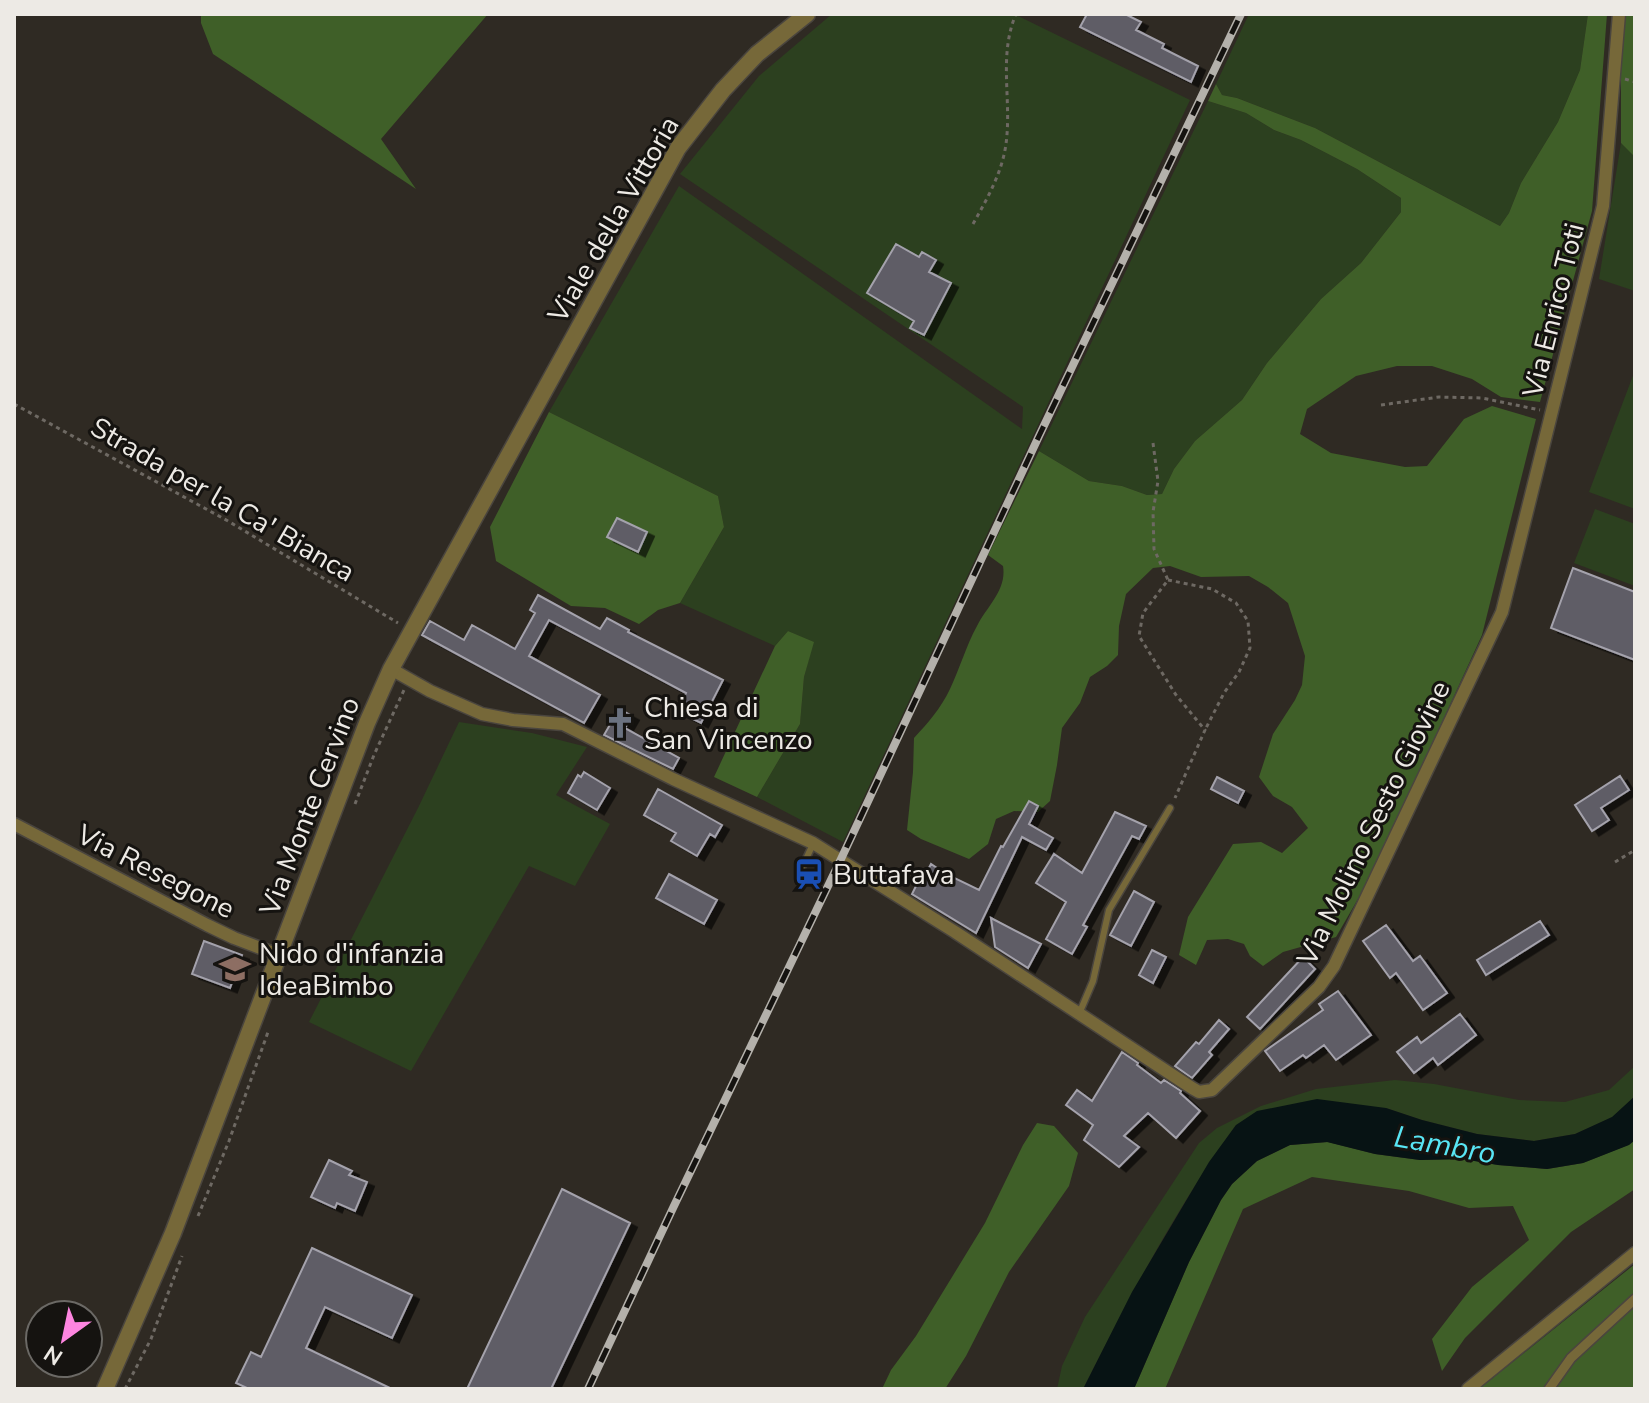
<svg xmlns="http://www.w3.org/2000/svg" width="1649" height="1403" viewBox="0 0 1649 1403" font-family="'Nunito Sans',sans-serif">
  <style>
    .green { fill: #2c401f }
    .forest { fill: #3f5f28 }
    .water { fill: #071314 }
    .building { fill: #5f5d66; stroke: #a4a2ac; stroke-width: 2; filter: url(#shadow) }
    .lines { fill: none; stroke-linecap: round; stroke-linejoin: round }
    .service-casing { stroke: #4a453e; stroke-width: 9 }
    .pedestrian-casing { stroke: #4a453e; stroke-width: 12 }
    .minor-casing { stroke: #4a453e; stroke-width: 15 }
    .tertiary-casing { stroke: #4a453e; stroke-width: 19 }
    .path { stroke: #6e6963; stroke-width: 3; stroke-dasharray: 4 4; stroke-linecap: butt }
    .service { stroke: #766839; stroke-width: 6 }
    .pedestrian { stroke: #766839; stroke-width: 9 }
    .minor { stroke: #766839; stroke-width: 12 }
    .tertiary { stroke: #766839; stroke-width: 16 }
    .rail-casing { stroke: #b4b1ab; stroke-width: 8 }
    .rail { stroke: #151310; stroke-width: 5; stroke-dasharray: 15; stroke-linecap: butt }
    .labels { text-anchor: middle; stroke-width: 6; stroke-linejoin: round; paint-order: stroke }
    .street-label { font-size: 28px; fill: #edeae5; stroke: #151310 }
    .poi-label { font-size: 28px; fill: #edeae5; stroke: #151310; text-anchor: start }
    .water-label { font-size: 30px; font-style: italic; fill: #58e5f4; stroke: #151310 }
  </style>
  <defs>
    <filter id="shadow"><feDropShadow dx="7" dy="4.5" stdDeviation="0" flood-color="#0009"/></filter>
  </defs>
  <rect width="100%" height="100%" fill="#2f2a23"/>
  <path class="green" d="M832,14H1014L1190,100L843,842L757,797L800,724L804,677L813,642L788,631L775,646L680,603L724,527L718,496L549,412L679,186L1022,429L1023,407L680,174L759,76Z
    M1249,14H1588L1580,70L1558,122L1521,183L1509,213L1500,226L1315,128L1237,98L1222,95L1216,84Z
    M1208,101L1246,113L1274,130L1301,140L1332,156L1357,169L1401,198V212L1361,263L1321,299L1267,363L1242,400L1195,441L1174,469L1162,494L1147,495L1122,486L1089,481L1039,451Z
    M1621,143L1633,154L1635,152V291L1599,279Z
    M1634,373H1635V509L1589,492Z
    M1595,509L1635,524V586L1574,563Z
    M459,722L532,733L587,747L556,795L610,824L575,886L529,866L411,1071L309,1022L418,808Z
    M1635,1066V1096L1613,1117L1575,1134L1534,1141L1477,1134L1422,1120L1386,1108L1236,1125C1176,1208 1129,1298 1083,1389H1057L1062,1366L1085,1317L1199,1143L1217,1128L1261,1106L1316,1089L1395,1080L1434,1084L1519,1100L1565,1102L1609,1090Z"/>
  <path class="forest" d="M201,14H488L381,139L416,189L213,54L201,23Z
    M1588,14H1607L1592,211L1540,402L1501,397L1472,379L1432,366H1397L1356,376L1307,409L1300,434L1331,453L1405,467L1427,466L1464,419L1492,406L1536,419L1482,635L1373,873L1336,937L1283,952L1263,966L1250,956L1244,944L1228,939L1207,940L1196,965L1179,955L1188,917L1233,844L1261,842L1282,853L1308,828L1292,807L1273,796L1259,777L1273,734L1295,700L1302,685L1305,656L1288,603L1268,587L1249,576L1201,577L1170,566L1153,568L1126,594L1119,626L1118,655L1107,666L1090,677L1080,703L1062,728L1057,765L1050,801L1038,812L1014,811L996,819L988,844L969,859L921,839L907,830L913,772L914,738C928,723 941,708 950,689C960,668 966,646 977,626C987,606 1007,590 1003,566L988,555L1039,451L1089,481L1122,486L1147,495L1162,494L1174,469L1195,441L1242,400L1267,363L1321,299L1361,263L1401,212V198L1357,169L1332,156L1301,140L1274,130L1246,113L1208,101L1216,84L1222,95L1237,98L1315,128L1500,226L1509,213L1521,183L1558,122L1580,70Z
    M1625,14H1635V152L1633,155L1621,143V68Z
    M549,412L718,496L724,527L680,603L658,610L639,624L605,608L571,606L496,561L490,527Z
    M788,631L814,642L804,677L800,724L757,797L714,777L775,646Z
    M1037,1123L1054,1126L1078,1153L1069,1186L1009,1272L966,1356L945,1389H882L891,1370L916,1336L985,1223L1023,1145Z
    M1635,1140V1189L1571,1232L1465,1338L1442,1371L1432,1339L1472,1287L1529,1240L1513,1206L1469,1208L1409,1191L1312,1177L1243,1209L1165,1389H1134L1189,1262L1221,1200L1232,1184L1257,1161L1290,1145L1328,1142L1375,1154L1420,1160L1463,1159L1498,1165L1547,1169L1583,1163L1628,1145Z
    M1635,1264V1389H1479Z"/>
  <path class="water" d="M1635,1096V1140L1629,1145L1583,1163L1547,1169L1498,1165L1463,1159L1420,1160L1375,1154L1327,1142L1290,1145L1257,1161L1232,1184L1221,1200L1189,1262L1134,1389H1083L1132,1292L1209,1162L1236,1125L1257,1111L1317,1099L1386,1108L1422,1120L1477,1134L1534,1141L1575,1134L1612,1117Z"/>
  <path class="building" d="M1087,14H1125L1141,22L1136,30L1164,44L1162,48L1198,66L1191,82L1080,27Z
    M896,244L919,257L922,252L936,260L929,272L951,283L924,335L910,328L914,321L867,293Z
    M617,518L647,532L638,552L607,537Z
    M1573,568L1635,592V660L1551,628Z
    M538,595L600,629L607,618L629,630L628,632L723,680L701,723L677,711L686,693L549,620L529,656L600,695L584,723L422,635L430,621L464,640L472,625L515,649L535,613L530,610Z
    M619,709L632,716L625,728L679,758L673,769L604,735Z
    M584,772L610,788L597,810L568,793L578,775L581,777Z
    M1620,776L1629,790L1601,808L1609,820L1592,831L1575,805Z
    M1217,777L1244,791L1238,803L1211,789Z
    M658,789L722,825L715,837L710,834L697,856L671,841L676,833L644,815Z
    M1029,801L1038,806L1029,824L1053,838L1046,850L1022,837L976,933L912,894L921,876L924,877L931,864L946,874L979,890L1001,846L1003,847Z
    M1115,812L1146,826L1139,839L1132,836L1083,925L1087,927L1072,954L1046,939L1066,902L1036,883L1054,854L1082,873Z
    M669,874L717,900L704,924L656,898Z
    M1134,891L1154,902L1131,946L1110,935Z
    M991,918L1041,944L1028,968L995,947Z
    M1540,921L1549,935L1486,975L1477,960Z
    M1386,925L1413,961L1420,956L1447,993L1423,1010L1396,973L1390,978L1363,941Z
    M204,941L242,955L230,988L192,974Z
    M1152,950L1166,957L1153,983L1139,975Z
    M1303,957L1315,969L1260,1029L1247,1017Z
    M1338,991L1371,1035L1336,1060L1324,1045L1306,1058L1303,1055L1280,1071L1265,1051L1323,1010L1319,1004Z
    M1460,1014L1476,1035L1438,1065L1433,1058L1414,1073L1397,1052L1417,1037L1421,1043Z
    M1219,1020L1229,1029L1209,1052L1212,1055L1192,1078L1175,1066L1196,1042L1199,1044Z
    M1122,1052L1138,1063L1137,1065L1161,1083L1164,1080L1181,1091L1180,1093L1200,1111L1176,1138L1148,1113L1124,1136L1139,1147L1119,1167L1084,1140L1093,1125L1066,1105L1077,1090L1092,1101Z
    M329,1160L352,1171L349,1175L367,1182L355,1211L337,1203L335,1208L311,1197Z
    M562,1189L630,1223L551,1389H467Z
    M312,1248L412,1295L392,1338L325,1307L306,1348L392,1389H249L236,1383L251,1352L261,1357Z"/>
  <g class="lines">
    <defs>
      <path id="service" d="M799,874L813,844
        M1079,1014L1093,981L1109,910L1170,808"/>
      <path id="pedestrian" d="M1549,1389L1571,1358L1635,1299"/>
      <path id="minor" d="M391,669L430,691L482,714L513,720L563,724L673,779L813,843L955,932L1192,1088L1199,1092L1212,1090L1319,987L1334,966L1502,612L1603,206L1619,14
        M14,824L207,925L234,938L279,955
        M1468,1389L1635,1253"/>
      <path id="tertiary" d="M105,1389L173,1233L367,723L391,669L678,148L723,90L757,54L807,14"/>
    </defs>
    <use href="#service" class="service-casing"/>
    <use href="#pedestrian" class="pedestrian-casing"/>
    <use href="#minor" class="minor-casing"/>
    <use href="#tertiary" class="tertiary-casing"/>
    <path class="path" d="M1625,79L1635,82
      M973,224C987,199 1002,173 1006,144C1012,100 998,56 1016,14
      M14,404L228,521L398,623
      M1381,405L1439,397L1482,398L1540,410
      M1153,443L1158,481L1153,512L1154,549L1168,580L1143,613L1139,636L1176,695L1205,730L1175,798
      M1168,580L1212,589L1236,603L1248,621L1250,648L1239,672L1224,693L1205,730
      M355,804L374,755L404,690
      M1615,862L1635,850
      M198,1216L229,1141L268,1032
      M125,1389L151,1339L182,1256"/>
    <use href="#service" class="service"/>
    <use href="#pedestrian" class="pedestrian"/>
    <use href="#minor" class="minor"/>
    <use href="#tertiary" class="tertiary"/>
    <defs>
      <path id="rail" d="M588,1389L673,1208L841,859L1039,436L1241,14"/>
    </defs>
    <use href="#rail" class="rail-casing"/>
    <use href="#rail" class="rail"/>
  </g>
  <defs>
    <symbol id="church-bare" viewBox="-9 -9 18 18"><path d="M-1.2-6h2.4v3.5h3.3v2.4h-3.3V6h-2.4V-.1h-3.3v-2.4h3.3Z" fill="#6b7280" stroke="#151310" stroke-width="2.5" paint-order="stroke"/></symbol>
    <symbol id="station-bare" viewBox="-9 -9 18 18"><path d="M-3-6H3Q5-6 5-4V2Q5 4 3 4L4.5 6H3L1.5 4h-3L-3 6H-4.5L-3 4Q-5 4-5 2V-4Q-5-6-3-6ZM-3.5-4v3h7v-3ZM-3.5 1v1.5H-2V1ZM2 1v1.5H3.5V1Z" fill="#1a4fb4" stroke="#151310" stroke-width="2.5" paint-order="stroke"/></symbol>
    <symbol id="school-bare" viewBox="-9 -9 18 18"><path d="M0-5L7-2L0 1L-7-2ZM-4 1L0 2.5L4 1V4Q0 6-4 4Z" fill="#8d6e63" stroke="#151310" stroke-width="2.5" paint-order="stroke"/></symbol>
  </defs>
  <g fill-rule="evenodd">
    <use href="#church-bare" x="598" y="701" width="44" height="44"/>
    <use href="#station-bare" x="787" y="852" width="44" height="44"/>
    <use href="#school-bare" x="213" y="947" width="44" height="44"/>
  </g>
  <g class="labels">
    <g class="street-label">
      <text transform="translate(613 219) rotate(-60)" y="10">Viale della Vittoria</text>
      <text transform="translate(1553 310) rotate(-76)" y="10">Via Enrico Toti</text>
      <text transform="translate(223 499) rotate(30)" y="10">Strada per la Ca' Bianca</text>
      <text transform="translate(309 806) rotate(-69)" y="10">Via Monte Cervino</text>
      <text transform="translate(1373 823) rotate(-64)" y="10">Via Molino Sesto Giovine</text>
      <text transform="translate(156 871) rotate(27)" y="10">Via Resegone</text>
    </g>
    <g class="poi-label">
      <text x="644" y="717">Chiesa di<tspan x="644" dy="32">San Vincenzo</tspan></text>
      <text x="833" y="884">Buttafava</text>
      <text x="259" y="963">Nido d'infanzia<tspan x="259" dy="32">IdeaBimbo</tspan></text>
    </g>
    <g class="water-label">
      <text transform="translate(1445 1145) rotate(10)" y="10">Lambro</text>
    </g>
  </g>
  <rect width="1649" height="1403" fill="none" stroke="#edeae5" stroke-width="32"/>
  <g transform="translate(64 1339) rotate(213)"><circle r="38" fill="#151310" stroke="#6b6965" stroke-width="2"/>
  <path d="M0-6L14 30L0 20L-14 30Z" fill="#fe85e0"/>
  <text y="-12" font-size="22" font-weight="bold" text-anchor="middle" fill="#edeae5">N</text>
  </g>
</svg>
